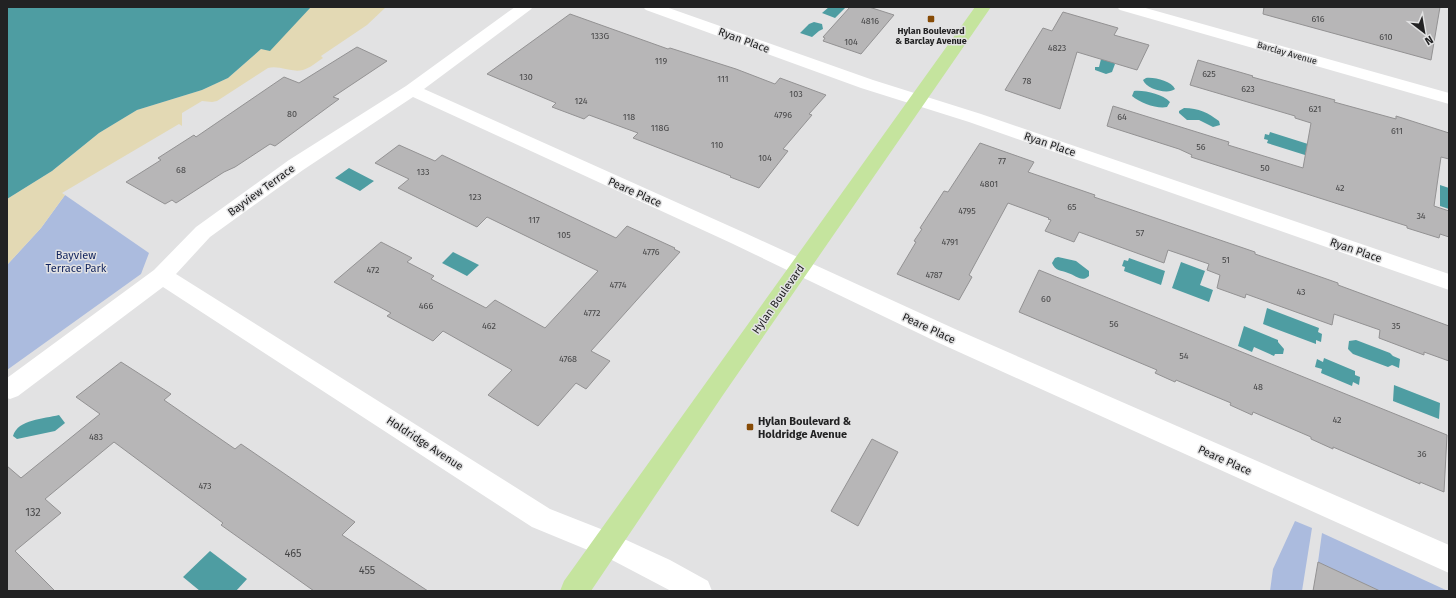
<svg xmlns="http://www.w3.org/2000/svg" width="1456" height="598" viewBox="0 0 1456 598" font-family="'Fira Sans',sans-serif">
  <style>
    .green { fill: #abbbde }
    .sand { fill: #e3d9b4 }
    .water { fill: #4e9da2 }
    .building { fill: #b7b6b7; stroke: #939293 }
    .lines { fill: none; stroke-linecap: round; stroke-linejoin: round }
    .street { fill: #fff; fill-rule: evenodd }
    .primary { fill: #c5e49e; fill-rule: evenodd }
    .poi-dot { fill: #874b06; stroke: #e2e2e3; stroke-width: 1.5 }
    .labels { text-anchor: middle; stroke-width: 3; stroke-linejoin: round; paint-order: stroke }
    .number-label { font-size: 9px; fill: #474748 }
    .far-poi-label { font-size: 9px; font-weight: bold; fill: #222223; stroke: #e2e2e3 }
    .far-street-label { font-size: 9px; fill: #222223; stroke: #e2e2e3 }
    .street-label { font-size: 11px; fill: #222223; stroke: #e2e2e3 }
    .park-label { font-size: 11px; fill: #10235d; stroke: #e2e2e3 }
    .poi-label { font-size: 11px; font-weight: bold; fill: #222223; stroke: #e2e2e3; text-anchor: start }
    .near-number-label { font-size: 11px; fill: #474748 }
  </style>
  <rect width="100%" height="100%" fill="#e2e2e3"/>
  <path class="green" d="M65,195L149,253L141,274L7,370V265L41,228Z
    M1295,521L1312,528L1302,591H1270L1273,569Z
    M1322,533L1448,591H1380L1318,562Z"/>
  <path class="sand" d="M311,7H386L367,25L321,56L323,58C317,62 310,68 303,70C291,73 280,65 268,68L217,101L212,102L202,101L182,113V126L179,124L62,193L65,195L41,228L7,265V199L52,171L99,133L137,110L202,90L228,78L261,49L270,50Z"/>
  <path class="water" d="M7,7H311L270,51L261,49L228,78L202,90L137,110L99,133L52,171L7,199Z
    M829,7H846L835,18L822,13Z
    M814,22L822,24L823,29L819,31L812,37L800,33L809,24Z
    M1101,59L1114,62L1115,64L1112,72L1106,74L1095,70V67H1099Z
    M1146,78C1155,77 1171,81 1175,89C1168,95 1146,89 1143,80Z
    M1134,91C1145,90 1162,94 1170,102L1167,107C1157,109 1140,103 1132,96Z
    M1184,108C1199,108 1208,113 1219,121L1220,125L1213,127L1199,120H1187L1179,113V111Z
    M1270,132L1308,144L1305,155L1267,143L1268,140L1264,139L1265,134L1269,135Z
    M349,168L374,181L360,191L335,178Z
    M1440,185L1449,188V209L1440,206Z
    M453,252L479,265L467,276L442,263Z
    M1058,257L1076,261L1089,271V276C1081,283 1076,275 1068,273C1061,270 1055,271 1052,263L1055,258Z
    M1129,258L1165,271L1161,285L1124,271L1125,267L1122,266L1124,260L1128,261Z
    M1181,262L1205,271L1200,285L1213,290L1209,302L1172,288Z
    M1267,308L1319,328L1318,332L1322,334L1321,342L1316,340V344L1263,324Z
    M1244,326L1278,340V342L1284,349L1283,354H1275L1274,356L1254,347L1252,352L1238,346Z
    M1356,340L1390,353L1393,356L1400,359L1399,368L1392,365L1388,367L1353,354L1348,349L1349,341Z
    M1324,358L1355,371V375L1360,377L1359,385L1353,382L1352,386L1321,373L1322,369L1315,367L1317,359L1323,362Z
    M1394,385L1440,403L1439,419L1393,401Z
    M59,415L65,423L55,431L17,439L13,436C18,419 44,419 59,415Z
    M210,551L247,579L236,591H200L183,577Z"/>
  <path class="building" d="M850,7H869L894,15L861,54L823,41L825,38L823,37Z
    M1264,7H1440L1431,60L1263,14Z
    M1063,12L1118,28L1114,35L1149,45L1137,70L1077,52L1060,109L1005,90L1043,28L1052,31Z
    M570,14L668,49L670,48L736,69L775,84L780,78L826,95L809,114L812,115L783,149L788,151L759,188L730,177L731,176L633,138L638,133L589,115L584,119L552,107L556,103L487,74Z
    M357,47L387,61L333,97L339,99L275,146L270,144L235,167L224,172L176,203L172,200L165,204L126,182L161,160L158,158L194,135L196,137L284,77L299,83Z
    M1198,60L1253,76L1252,77L1335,100L1334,102L1396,119V116L1449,133V159L1441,157L1434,206L1449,211V237L1440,234L1439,238L1407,228V226L1191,157L1192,155L1179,149L1107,126L1113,106L1229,142L1228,145L1303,168L1311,123L1295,118V116L1190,85Z
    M980,143L1034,162L1028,172L1095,195L1094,197L1255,252V254L1338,283V285L1449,326V361L1424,352V355L1379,338L1380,330L1334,314L1332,325L1246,294L1245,298L1217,288L1220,275L1207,270L1209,264L1168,250L1164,263L1079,232L1074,242L1045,231L1051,220L1048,219L1049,218L1008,203L969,275L972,277L959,300L897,274L916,242L914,241L922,229L920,228L944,191L948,192Z
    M399,145L435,161L442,155L616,238L627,226L675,248L674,249L680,252L591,351L610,361L586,389L576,383L538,426L488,395L512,370L443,331L433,341L387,316L391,313L334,282L381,242L412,258L407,262L434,276L431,279L486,308L495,300L545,328L598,271L487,217L477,227L398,188L409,179L375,163Z
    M1039,270L1447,435L1444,492L1420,482V484L1333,447V449L1311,439V437L1253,412L1252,415L1230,405L1231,403L1176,380L1175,382L1155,373L1157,370L1019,312Z
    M121,362L171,394L164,400L235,449L241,444L355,522L342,535L428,591H314L221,525L223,523L114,442L45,499L61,513L15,551L55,591H7V466L21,478L100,414L76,397Z
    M872,439L898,452L858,526L831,511Z
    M1318,562L1380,591H1313Z"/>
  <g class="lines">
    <path class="street" d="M515,7H533L530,10L424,89L745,233L955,329L1449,545V573L939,343L731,243L413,97L303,170L210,237L176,274L550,509L611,533L670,560L708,581L712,591H671L612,560L532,527L163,287L18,396L10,399L7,398V378L154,270L196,227L289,160L406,86Z
      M643,7H666L873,80L981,114L1449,274V290L969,122L861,88L646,10Z
      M1117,7H1142L1449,93V104L1120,10Z"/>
    <path class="primary" d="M975,7H991L723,395L591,591H560L564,581Z"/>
  </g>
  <g class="poi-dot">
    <rect x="927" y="15" width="8" height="8" rx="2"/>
    <rect x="746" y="423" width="8" height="8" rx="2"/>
  </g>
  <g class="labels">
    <g class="number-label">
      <text x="1318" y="22">616</text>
      <text x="870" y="24">4816</text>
      <text x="600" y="39">133G</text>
      <text x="1386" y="40">610</text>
      <text x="851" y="45">104</text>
      <text x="1057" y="51">4823</text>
      <text x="661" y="64">119</text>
      <text x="1209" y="77">625</text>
      <text x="526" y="80">130</text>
      <text x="723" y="82">111</text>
      <text x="1027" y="84">78</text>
      <text x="1248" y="92">623</text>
      <text x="796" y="97">103</text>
      <text x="581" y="104">124</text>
      <text x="1315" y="112">621</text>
      <text x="292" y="117">80</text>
      <text x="783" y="118">4796</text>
      <text x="629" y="120">118</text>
      <text x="1122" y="120">64</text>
      <text x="660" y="131">118G</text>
      <text x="1397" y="134">611</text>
      <text x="717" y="148">110</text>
      <text x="1201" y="150">56</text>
      <text x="765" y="161">104</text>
      <text x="1002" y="164">77</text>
      <text x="1265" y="171">50</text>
      <text x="181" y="173">68</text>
      <text x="423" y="175">133</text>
      <text x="989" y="187">4801</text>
      <text x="1340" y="191">42</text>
      <text x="475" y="200">123</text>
      <text x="1072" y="210">65</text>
      <text x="967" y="214">4795</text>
      <text x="1421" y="219">34</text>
      <text x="534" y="223">117</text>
      <text x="1140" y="236">57</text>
      <text x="564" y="238">105</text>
      <text x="950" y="245">4791</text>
      <text x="651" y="255">4776</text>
      <text x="1226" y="263">51</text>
      <text x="373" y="273">472</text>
      <text x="934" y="278">4787</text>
      <text x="618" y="288">4774</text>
      <text x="1301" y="295">43</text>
      <text x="1046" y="302">60</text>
      <text x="426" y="309">466</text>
      <text x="592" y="316">4772</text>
      <text x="1114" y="327">56</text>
      <text x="489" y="329">462</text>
      <text x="1396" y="329">35</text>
      <text x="1184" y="359">54</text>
      <text x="568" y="362">4768</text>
      <text x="1258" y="390">48</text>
      <text x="1337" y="423">42</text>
      <text x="96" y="440">483</text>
      <text x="1422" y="457">36</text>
      <text x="205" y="489">473</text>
    </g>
    <g class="far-poi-label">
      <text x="931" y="34">Hylan Boulevard<tspan x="931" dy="10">&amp; Barclay Avenue</tspan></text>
    </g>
    <g class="far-street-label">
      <text transform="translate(1287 53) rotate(16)" y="3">Barclay Avenue</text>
    </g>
    <g class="street-label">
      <text transform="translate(744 40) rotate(20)" y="4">Ryan Place</text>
      <text transform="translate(1050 144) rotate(19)" y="4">Ryan Place</text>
      <text transform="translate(261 190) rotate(-36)" y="4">Bayview Terrace</text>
      <text transform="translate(635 192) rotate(24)" y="4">Peare Place</text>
      <text transform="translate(1356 250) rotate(19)" y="4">Ryan Place</text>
      <text transform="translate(778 299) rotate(-55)" y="4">Hylan Boulevard</text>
      <text transform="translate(929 328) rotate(25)" y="4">Peare Place</text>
      <text transform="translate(425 443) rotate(33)" y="4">Holdridge Avenue</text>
      <text transform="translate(1225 460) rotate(24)" y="4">Peare Place</text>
    </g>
    <g class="park-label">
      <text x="76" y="259">Bayview<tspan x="76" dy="13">Terrace Park</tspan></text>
    </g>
    <g class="poi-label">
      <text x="758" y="425">Hylan Boulevard &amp;<tspan x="758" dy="13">Holdridge Avenue</tspan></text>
    </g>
    <g class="near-number-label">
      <text x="33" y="516">132</text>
      <text x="293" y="557">465</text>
      <text x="367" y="574">455</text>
    </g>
  </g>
  <rect width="1456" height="598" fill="none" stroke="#222223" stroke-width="16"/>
  <g transform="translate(1424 32) rotate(149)" stroke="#e2e2e3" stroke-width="3" paint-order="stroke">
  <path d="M0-3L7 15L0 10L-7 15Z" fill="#222223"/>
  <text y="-6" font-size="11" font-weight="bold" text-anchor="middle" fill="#222223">N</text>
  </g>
</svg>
